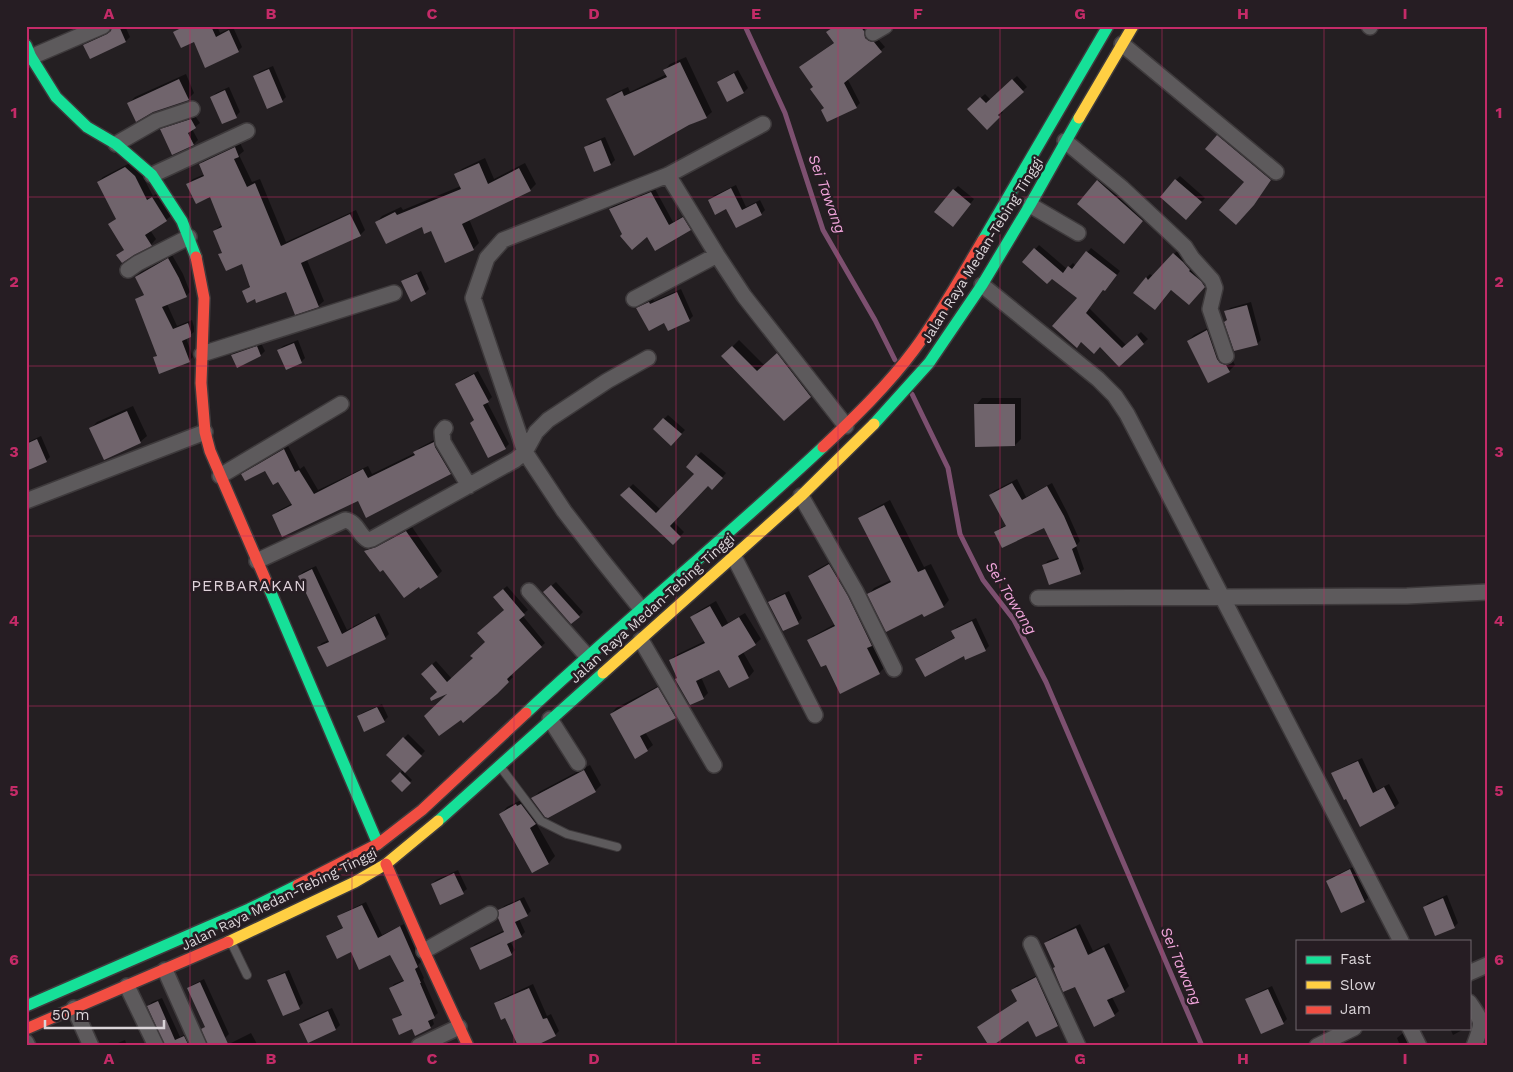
<svg xmlns="http://www.w3.org/2000/svg" width="1513" height="1072" viewBox="0 0 1513 1072" font-family="'Work Sans',sans-serif">
  <style>
    .shadow { fill: #0007 }
    .lines { fill: none; stroke-linecap: round; stroke-linejoin: round }
    .stream { stroke: #7d5070; stroke-width: 5 }
    .building { fill: #70646c }
    .lane-casing { stroke: #3e3a3c; stroke-width: 10 }
    .street-casing { stroke: #3e3a3c; stroke-width: 18 }
    .fast-casing { stroke: #3e3a3c; stroke-width: 14 }
    .slow-casing { stroke: #3e3a3c; stroke-width: 14 }
    .jam-casing { stroke: #3e3a3c; stroke-width: 14 }
    .lane { stroke: #5d5a5c; stroke-width: 8 }
    .street { stroke: #5d5a5c; stroke-width: 15 }
    .fast { stroke: #16e098; stroke-width: 11 }
    .slow { stroke: #ffcf43; stroke-width: 11 }
    .jam { stroke: #f24e42; stroke-width: 11 }
    .grid { fill: none; stroke: #c42b68; stroke-width: 1; stroke-opacity: 0.55 }
    .labels { text-anchor: middle; stroke-width: 5; stroke-linejoin: round; paint-order: stroke }
    .street-label { font-size: 14px; fill: #dbd5d9; stroke: #261d23 }
    .water-label { font-size: 15px; font-style: italic; fill: #f1a5db; stroke: #261d23 }
    .quarter-label { font-size: 16px; letter-spacing: 1px; fill: #dfd2da; stroke: #261d23 }
    .neatline { fill: none; stroke: #c42b68; stroke-width: 2 }
    .grid-label { font-size: 16px; text-anchor: middle; font-weight: bold; fill: #c42b68 }
  </style>
  <rect width="100%" height="100%" fill="#241f22"/>
  <path class="shadow" d="M113,26H125L130,37L126,41L90,57L85,45L89,41L112,31Z
    M182,26H217L220,33L233,27L242,47L238,51L194,41L175,32Z
    M835,26H867L869,34L878,39L885,47L847,78L860,103L856,107L825,108L805,63L835,42Z
    M686,57L712,112L706,117L652,143L607,100L613,94L628,87L630,92L667,74L665,70L670,64Z
    M273,66L286,97L282,101L255,76L259,72Z
    M738,70L748,88L744,92L727,100L718,83L722,79Z
    M186,74L194,93L188,99L129,103L135,97Z
    M1017,76L1027,87L1001,111L1003,112L987,128L968,109L985,94L991,100Z
    M229,87L240,112L236,116L212,97L216,93Z
    M195,116L200,123L192,129L198,140L194,144L162,130L166,126Z
    M1222,132L1274,175L1258,199L1236,223L1246,182L1218,136Z
    M605,137L615,160L611,164L586,147L590,143Z
    M240,143L244,151L239,155L252,182L260,179L286,242L356,210L365,230L360,235L307,260L324,301L318,306L287,290L255,297L243,292L251,285L242,262L220,254L223,252L214,231L223,224L210,196L188,184L193,179L205,174L200,164L205,159Z
    M485,158L494,179L525,163L536,184L530,190L469,219L479,243L473,249L422,226L377,222L382,216L401,207L403,210L461,186L456,175L462,169Z
    M130,163L140,171L153,196L158,193L172,215L166,220L150,230L156,239L151,245L118,255L125,249L110,224L117,218L98,182L103,177Z
    M1104,174L1149,214L1130,236L1078,204Z
    M1180,176L1205,198L1190,214L1176,180Z
    M736,185L746,207L760,200L765,210L761,214L727,208L709,200L713,196Z
    M958,186L974,199L957,221L954,190Z
    M655,189L673,222L687,214L694,225L690,229L647,235L623,234L610,209L614,205Z
    M1039,245L1067,269L1073,263L1076,266L1091,248L1120,271L1109,286L1104,289L1089,308L1126,345L1141,332L1148,339L1119,366L1100,346L1079,298L1052,278L1024,262Z
    M1178,250L1208,282L1193,300L1172,289L1159,305L1146,278L1150,274L1153,276Z
    M172,255L183,274L190,292L186,296L167,304L177,326L192,320L194,327V332L186,338L193,357L189,361L155,357L158,354L136,299L145,294L136,277L140,273Z
    M421,271L429,289L425,293L403,282L407,278Z
    M681,289L693,316L689,320L665,321L637,308L641,304L653,299L654,301Z
    M1251,302L1261,340L1257,344L1228,320L1226,312L1230,308Z
    M1214,325L1235,365L1229,371L1188,341L1194,335Z
    M298,340L305,358L301,362L279,350L283,346Z
    M739,340L764,365L784,348L817,390L784,419L723,356Z
    M261,343L265,351L261,355L238,366L232,355L236,351Z
    M478,371L492,397L487,402L509,444L505,448L475,419L457,384L461,380Z
    M982,398H1021V439L1015,445L976,405Z
    M133,406L147,436L140,442L90,429L97,422Z
    M668,415L685,430L671,444L654,429Z
    M41,436L50,457L46,461L26,469V443Z
    M438,438L455,469L450,473L358,500L274,515L278,511L293,503L279,480L265,469L243,475L247,470L288,446L300,469L304,466L318,490L368,466L372,474L415,453L419,448Z
    M701,452L726,473L716,485H708L673,521L684,532L673,544L622,495L633,484L661,510L696,474L697,456Z
    M1017,479L1026,497L1052,483L1067,512L1080,541L1076,546L1084,569L1080,573L1044,565L1048,561L1060,557L1045,527L996,532L1000,528L1007,525L990,495L994,491Z
    M890,500L924,567L931,564L949,600L944,606L924,615L922,612L869,594L874,588L891,580L860,518L866,513Z
    M412,527L442,571L437,576L383,569L366,551L371,546L383,542Z
    M834,560L876,640L872,644L884,668L879,673L840,692L826,663L808,641L813,636L835,624L809,576L814,571Z
    M316,566L347,630L379,613L389,634L385,638L318,647L322,643L329,640L299,576L303,572Z
    M556,582L583,612L572,623L544,592Z
    M507,586L528,610L522,615L545,643L510,674L513,677L509,681L463,721L452,690L438,692L426,670L436,661L452,679L475,658L486,642L505,609L499,593Z
    M789,591L802,618L798,622L770,602L774,598Z
    M716,601L728,623L745,613L761,639L755,644L743,652L754,671L749,677L730,687L720,669L701,677L708,693L703,698L678,677L670,660L676,655L705,641L692,617L697,612Z
    M976,618L989,646L985,650L964,655L917,659L921,655L956,637L953,631L957,627Z
    M664,683L680,711L675,717L645,732L653,745L647,750L611,714L616,708Z
    M382,704L388,717L384,721L358,717L362,713Z
    M408,734L425,751L404,772L412,780L402,790L393,781L403,770L388,755Z
    M1362,758L1377,790L1389,784L1399,803L1395,807L1361,825L1333,774L1337,770Z
    M590,765L601,785L595,791L533,798L539,792Z
    M523,799L542,817L536,823L555,856L549,863L533,872L501,814L507,807Z
    M1355,866L1369,897L1365,901L1342,911L1328,881L1332,877Z
    M458,870L467,889L463,892L441,903L432,884L436,880Z
    M1447,895L1458,923L1454,927L1424,907L1428,903Z
    M524,897L531,911L527,915L519,919L525,932L521,936L510,941L515,950L511,954L471,948L475,944L505,930L500,911L504,906Z
    M366,902L382,935L404,924L421,962L418,965L424,978L423,979L438,1013L432,1018L434,1024L431,1027L416,1034L412,1027L393,1020L403,1013L391,988L394,984L404,980L391,954L351,951L328,936L331,933L344,927L339,916L343,913Z
    M1080,924L1093,951L1109,943L1129,986L1124,991L1112,997L1119,1011L1114,1015L1075,985L1056,967L1045,943L1050,939Z
    M289,970L303,1003L299,1007L283,1014L269,981L273,977Z
    M1040,974L1062,1021L1058,1025L1037,1035L1029,1020L983,1024L1018,1000L1012,990L1016,986Z
    M204,979L229,1034L225,1038L203,1029L206,1026L188,989L192,985Z
    M533,984L547,1016L551,1014L559,1031L555,1035L505,1017L495,1004L499,1000Z
    M1272,986L1287,1019L1283,1023L1246,1000L1250,996Z
    M162,998L180,1037L188,1033L195,1046H166L148,1006L152,1002Z
    M332,1008L340,1025L336,1029L300,1024L304,1020Z
    M1450,1028H1466L1453,1035Z
    M1409,1030L1417,1046H1391L1399,1043L1397,1038L1403,1033Z
    M251,1033L258,1046H225Z
    M125,1040L127,1046H111Z"/>
  <g class="lines">
    <path class="stream" d="M745,26L785,113L823,230L875,320L895,360
      M912,394L948,468L960,534L983,580L1014,620L1046,682L1202,1046"/>
  </g>
  <path class="building" d="M112,26H119L126,42L90,59L83,45L107,34L111,31Z
    M185,26H211L216,37L229,30L239,52L205,68L194,42L181,48L173,32Z
    M835,26H860L864,31L865,38L869,41L874,42L882,52L844,83L857,108L827,122L821,110L824,108L810,89L813,87L799,67L834,43L826,32Z
    M680,62L707,118L689,125L634,156L606,99L622,91L624,96L667,77L663,70Z
    M269,69L283,102L267,109L253,76Z
    M734,73L744,93L727,102L717,82Z
    M179,79L189,100L153,112L136,122L127,103Z
    M1012,79L1024,92L998,115L1000,117L987,130L967,109L980,97L986,103Z
    M225,90L237,118L222,124L210,97Z
    M191,119L196,128L188,133L194,145L172,155L160,129Z
    M1217,135L1271,180L1254,205L1236,225L1219,210L1244,182L1205,149Z
    M601,140L611,165L594,172L584,147Z
    M235,147L239,157L234,159L247,187L255,183L281,246L350,214L361,236L301,263L319,307L295,315L286,292L256,303L255,299L247,303L242,291L250,287L242,264L226,271L218,254L222,253L213,231L222,227L210,197L196,204L186,184L204,176L199,164Z
    M479,163L488,184L519,168L531,191L462,224L474,250L445,263L431,231L424,234L422,227L386,244L375,222L395,212L397,215L461,189L454,174Z
    M125,167L135,176L147,200L152,197L167,221L145,235L152,246L134,255L122,263L116,255L124,250L108,224L116,219L97,182Z
    M1175,179L1202,202L1186,220L1160,197Z
    M1097,180L1143,221L1124,244L1077,204Z
    M731,188L742,210L756,203L762,215L736,228L726,209L715,215L708,200Z
    M953,189L971,204L953,227L934,212Z
    M651,192L669,225L683,217L691,230L655,251L647,237L632,250L620,236L622,234L609,209Z
    M1034,248L1063,273L1068,266L1072,269L1086,251L1117,275L1105,291L1103,290L1086,313L1122,348L1137,335L1144,344L1119,367L1100,347L1094,354L1081,342L1077,348L1052,326L1077,298L1052,279L1047,284L1022,262Z
    M1173,253L1183,262L1190,270L1189,271L1201,281L1205,287L1189,305L1171,290L1155,310L1133,293L1146,277L1148,280Z
    M168,258L179,278L187,297L162,307L173,329L188,323L191,332V337L182,341L190,362L159,374L153,357L157,356L135,299L144,295L135,277Z
    M417,274L426,294L411,302L401,281Z
    M677,292L690,321L668,331L664,323L649,331L636,308L649,302L650,304Z
    M1247,305L1258,345L1234,351L1224,322L1227,320L1224,311Z
    M1207,330L1217,359L1220,363L1226,365L1230,372L1208,383L1187,341Z
    M294,343L302,363L286,370L277,350Z
    M257,346L261,356L237,368L231,355Z
    M732,346L757,371L777,353L811,397L784,421L721,356Z
    M474,374L489,402L483,405L506,449L488,458L470,423L474,420L455,384Z
    M974,404H1015V446L975,447Z
    M127,411L141,443L104,460L89,428Z
    M663,418L682,434L671,446L653,429Z
    M37,439L47,462L26,471V444Z
    M434,442L435,447L451,474L366,518L358,501L282,537L272,515L292,505L278,482L273,485L265,471L245,481L241,474L284,449L295,472L299,470L314,494L363,469L368,478L415,455L413,452Z
    M696,455L723,478L712,490L708,486L670,526L681,537L673,545L620,495L629,487L656,513L694,474L686,467Z
    M1012,483L1022,500L1047,486L1064,516L1077,546L1072,549L1081,574L1049,585L1042,565L1059,559L1044,528L1002,548L994,532L1006,526L989,495Z
    M884,505L918,572L925,569L944,607L924,617L922,614L886,632L867,594L891,582L858,518Z
    M406,531L438,577L420,589L419,587L404,598L383,570L380,572L364,551L376,547Z
    M829,564L848,596L872,646L867,648L880,674L840,694L826,665L821,667L807,640L835,626L808,576Z
    M312,569L342,634L375,616L386,639L327,667L317,647L329,642L298,576Z
    M551,585L580,617L571,624L543,592Z
    M503,589L525,615L519,620L542,647L507,679L509,682L497,694L463,723L461,720L439,736L424,716L447,694L431,701L430,698L437,692L421,674L432,664L447,682L473,658L470,656L485,642L477,633L504,610L493,597Z
    M785,594L799,624L783,631L768,602Z
    M710,606L722,627L739,617L756,645L738,656L749,678L729,688L719,670L696,681L704,699L690,705L675,679L677,678L669,660L705,643L690,617Z
    M972,621L986,651L965,660L964,656L925,677L915,659L955,638L951,631Z
    M658,687L676,718L640,736L648,751L635,759L610,714Z
    M377,707L385,722L364,732L357,716Z
    M403,737L422,756L405,773L386,755Z
    M1358,761L1373,793L1384,787L1395,808L1360,827L1346,799L1344,800L1331,773Z
    M584,770L596,792L548,818L545,817L531,798Z
    M400,772L411,783L402,792L391,781Z
    M516,804L517,806L521,804L536,824L530,828L549,864L532,873L499,814Z
    M1350,869L1365,902L1341,913L1326,881Z
    M454,873L464,894L440,905L431,884Z
    M1443,898L1455,928L1435,936L1423,907Z
    M520,900L528,916L515,922L522,937L507,944L512,955L480,970L470,948L504,932L498,918V910Z
    M362,905L378,938L400,926L418,967L415,969L421,983H420L435,1018L428,1021L431,1028L415,1036L412,1029L399,1035L392,1019L402,1015L389,988L404,981L390,955L359,970L351,952L337,959L326,936L343,928L337,916Z
    M1076,928L1088,955L1104,947L1125,992L1107,1000L1115,1016L1094,1027L1075,987L1063,992L1053,968L1055,967L1044,943Z
    M285,973L300,1009L283,1016L267,980Z
    M1036,977L1058,1026L1036,1037L1028,1021L992,1046H989L977,1027L1017,1001L1011,990Z
    M200,982L229,1046H208L201,1029L205,1027L187,988Z
    M529,988L543,1019L547,1018L556,1036L535,1046H518L505,1018L501,1020L494,1003Z
    M1268,989L1284,1024L1261,1034L1245,999Z
    M158,1001L175,1040L184,1036L189,1046H165L147,1006Z
    M328,1011L336,1030L308,1043L299,1024Z"/>
  <g class="lines">
    <defs>
      <path id="lane" d="M502,769L541,821L567,834L617,847
        M232,944L247,975"/>
      <path id="street" d="M1369,26L1370,27
        M873,33L885,26
        M1122,44L1276,172
        M31,57L103,26
        M1065,141L1122,188L1166,229L1185,247L1192,258L1212,280L1215,288L1210,309L1226,356
        M116,144L156,121L192,109
        M152,175L247,131
        M668,175L717,255L744,296L846,426
        M1030,205L1078,233
        M128,270L138,263L189,237
        M982,285L1098,379L1115,396L1127,414L1401,941
        M634,299L717,255
        M202,354L394,293
        M445,428L442,432L443,442L469,486
        M220,476L341,404
        M801,496L856,592L894,669
        M26,501L205,432
        M733,555L815,715
        M257,561L345,520C358,522 358,535 368,540L372,539L515,460L525,452L536,432L548,420L607,381L648,358
        M529,591L587,656
        M1038,598L1407,596L1487,592
        M642,610L601,559L564,511L525,452L473,298L487,258L503,240L668,175L763,124
        M641,640L714,765
        M550,719L578,763
        M1031,944L1078,1046
        M424,951L490,914
        M165,970L199,1046
        M1469,973L1487,965
        M127,986L156,1046
        M1469,1002C1484,1024 1483,1021 1474,1046
        M74,1008L91,1046
        M1410,1028L1419,1046
        M26,1042L28,1046
        M419,1046L459,1027
        M1317,1046L1354,1028"/>
      <path id="fast" d="M26,45L31,57L56,97L87,127L116,144L152,175L182,221L196,257
        M983,240L1108,26
        M874,424L929,363L982,285L1030,205L1079,118
        M269,588L378,844
        M526,713C623,622 726,538 823,447
        M438,821L603,673
        M26,1006L249,909L298,885"/>
      <path id="slow" d="M1079,118L1133,26
        M603,673L801,496L874,424
        M228,942L355,882L386,864L438,821"/>
      <path id="jam" d="M196,257L204,298L201,383L205,432L210,451L269,588
        M823,447C855,417 888,385 914,350C940,315 961,277 983,240
        M386,864L424,951L468,1046
        M298,885L378,844L422,810L526,713
        M26,1029L228,942"/>
    </defs>
    <use href="#lane" class="lane-casing"/>
    <use href="#street" class="street-casing"/>
    <use href="#fast" class="fast-casing"/>
    <use href="#slow" class="slow-casing"/>
    <use href="#jam" class="jam-casing"/>
    <use href="#lane" class="lane"/>
    <use href="#street" class="street"/>
    <use href="#fast" class="fast"/>
    <use href="#slow" class="slow"/>
    <use href="#jam" class="jam"/>
  </g>
  <path class="grid" d="M190,26V1046M352,26V1046M514,26V1046M676,26V1046M838,26V1046M1000,26V1046M1162,26V1046M1324,26V941M26,197H1487M26,366H1487M26,536H1487M26,706H1487M26,875H1487M1324,1028V1046"/>
  <g class="labels">
    <g class="street-label">
      <text transform="translate(982 250) rotate(-58)" y="5">Jalan Raya Medan-Tebing Tinggi</text>
      <text transform="translate(652 608) rotate(-42)" y="5">Jalan Raya Medan-Tebing Tinggi</text>
      <text transform="translate(279 899) rotate(-26)" y="5">Jalan Raya Medan-Tebing Tinggi</text>
    </g>
    <g class="water-label">
      <text transform="translate(827 194) rotate(70)" y="5">Sei Tawang</text>
      <text transform="translate(1011 598) rotate(58)" y="5">Sei Tawang</text>
      <text transform="translate(1181 966) rotate(67)" y="5">Sei Tawang</text>
    </g>
    <g class="quarter-label">
      <text x="249" y="591">PERBARAKAN</text>
    </g>
  </g>
  <rect width="1513" height="1072" fill="none" stroke="#261d23" stroke-width="55"/>
  <rect x="1296" y="940" width="175" height="90" fill="#261d23" stroke="#6e676c"/>
  <rect x="1306" y="956" width="25" height="8" fill="#16e098" stroke="#6e676c"/>
  <text x="1340" y="964" font-size="15" fill="#dbd5d9">Fast</text>
  <rect x="1306" y="981" width="25" height="8" fill="#ffcf43" stroke="#6e676c"/>
  <text x="1340" y="990" font-size="15" fill="#dbd5d9">Slow</text>
  <rect x="1306" y="1006" width="25" height="8" fill="#f24e42" stroke="#6e676c"/>
  <text x="1340" y="1014" font-size="15" fill="#dbd5d9">Jam</text>
  <path d="M45 1020v8h119v-8" fill="none" stroke="#dbd5d9" stroke-width="2.5"/>
  <text x="52" y="1020" font-size="15" fill="#dbd5d9" stroke="#261d23" stroke-width="4" paint-order="stroke">50 m</text>
  <rect x="28" y="28" width="1458" height="1016" class="neatline"/>
  <g class="grid-label">
    <text x="109" y="19">A</text>
    <text x="271" y="19">B</text>
    <text x="432" y="19">C</text>
    <text x="594" y="19">D</text>
    <text x="756" y="19">E</text>
    <text x="918" y="19">F</text>
    <text x="1080" y="19">G</text>
    <text x="1243" y="19">H</text>
    <text x="1405" y="19">I</text>
    <text x="14" y="118">1</text>
    <text x="1499" y="118">1</text>
    <text x="14" y="287">2</text>
    <text x="1499" y="287">2</text>
    <text x="14" y="457">3</text>
    <text x="1499" y="457">3</text>
    <text x="14" y="626">4</text>
    <text x="1499" y="626">4</text>
    <text x="14" y="796">5</text>
    <text x="1499" y="796">5</text>
    <text x="14" y="965">6</text>
    <text x="1499" y="965">6</text>
    <text x="109" y="1064">A</text>
    <text x="271" y="1064">B</text>
    <text x="432" y="1064">C</text>
    <text x="594" y="1064">D</text>
    <text x="756" y="1064">E</text>
    <text x="918" y="1064">F</text>
    <text x="1080" y="1064">G</text>
    <text x="1243" y="1064">H</text>
    <text x="1405" y="1064">I</text>
  </g>
</svg>
